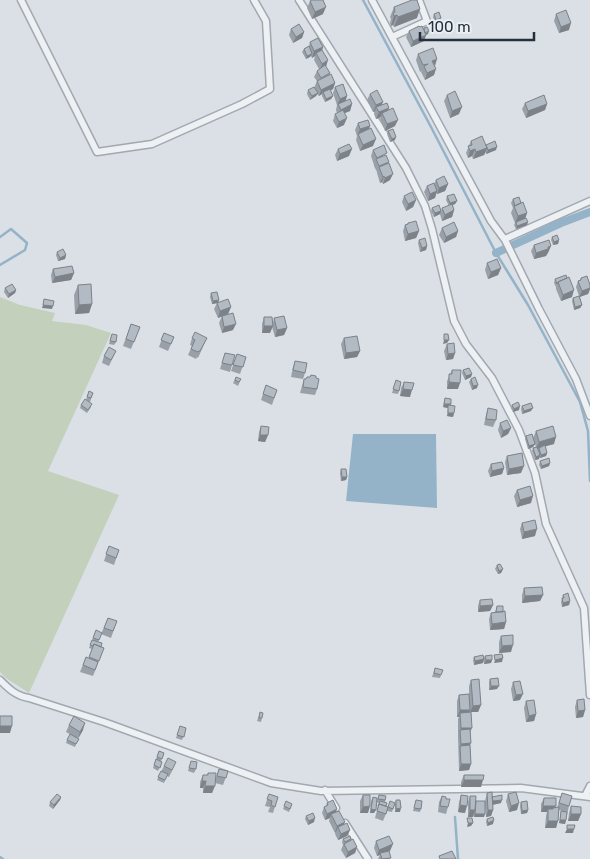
<svg xmlns="http://www.w3.org/2000/svg" width="590" height="859" viewBox="0 0 590 859" font-family="Rubik,sans-serif">
  <style>
    .green { fill: #c3d0bc }
    .water { fill: #94b3c8 }
    .lines { fill: none; stroke-linecap: round; stroke-linejoin: round }
    .stream { stroke: #94b3c8; stroke-width: 2.5 }
    .canal { stroke: #94b3c8; stroke-width: 8 }
    .street-casing { stroke: #a1a8b0; stroke-width: 9 }
    .street { stroke: #eef1f4; stroke-width: 6 }
    .wall { fill: #99a0a8 }
    .shaded-wall { fill: #7d8288 }
    .building { fill: #b2bac3; stroke: #7d8288 }
  </style>
  <rect width="100%" height="100%" fill="#dbe0e6"/>
  <path class="green" d="M0,297L20,305L55,313L52,321L86,325L111,333L48,471L119,495L29,693L6,678L0,672Z"/>
  <path class="water" d="M353,434H436L437,508L346,501Z"/>
  <g class="lines">
    <path class="stream" d="M363,0L431,127L496,253L528,305L580,402L588,431L590,481
      M0,237L11,229L27,243L25,250L0,265
      M455,817L458,859
      M0,857L3,859"/>
    <path class="canal" d="M496,253L561,223L590,212"/>
    <defs>
      <path id="street" d="M21,0L97,152L152,144L242,104L270,89L266,21L254,0
        M299,0L406,168L425,206L432,229L454,321L466,344L492,378L519,430L535,473L546,524L584,608L590,695
        M372,0L491,221L505,240L539,309L576,379L590,416
        M392,37L427,21L419,0
        M505,239L590,201
        M0,680C9,689 16,696 29,698L104,722L271,783L321,791L521,788L590,797
        M325,790L336,808
        M585,796L590,786
        M345,823L368,859"/>
    </defs>
    <use href="#street" class="street-casing"/>
    <use href="#street" class="street"/>
  </g>
  <path class="wall" d="M310,1L323,14L312,19L307,8Z
    M394,7L417,18L394,27L393,25L391,26L390,23L391,19L390,17Z
    M434,14L440,21L435,23L433,17Z
    M556,14L569,30L559,33L554,21Z
    M291,29L304,32L302,38L293,43L289,35Z
    M409,31L428,34L426,35L424,41L411,47L406,37Z
    M310,42L323,47L322,50L326,67L330,73L329,75L335,83L333,89L330,91L333,96L331,99L325,102L322,96V94L319,96L317,94L316,96L310,100L307,94L308,90L314,88L317,81L314,77L317,71L319,69L314,60L315,56L312,58L311,56L306,59L302,52L304,49L309,46Z
    M418,54L435,66L434,75L425,80L421,72L422,71L420,72L416,60Z
    M335,87L347,96L345,101L352,104L350,111L344,113V125L337,128L333,121L335,114L337,113L336,110L337,105L333,93Z
    M370,94L383,102L381,105L388,110L395,126L385,131L380,119L381,117L376,119L374,114L375,111L373,112L367,100Z
    M447,95L459,114L450,118L444,101Z
    M525,103L547,104L545,110L526,118L522,109Z
    M358,123L370,126L369,129L373,146L360,151L356,140L357,136L355,130Z
    M388,131L395,140L390,142L387,134Z
    M471,141L486,145L496,150L486,154V152L484,155L473,159L472,156L468,158L466,153Z
    M338,149L349,156L337,161L335,155Z
    M373,150L386,157L390,180L383,184L382,182L380,183L377,173V172L374,166V165L371,156Z
    M436,180L448,184L445,191L437,194L436,193L435,198L428,201L424,192L427,186L434,184Z
    M404,196L416,200L413,207L406,211L402,202Z
    M447,196L457,201L455,204L452,205L454,210L452,217L442,221L440,214L434,217L431,211L432,208L441,211L442,208L449,206L446,200Z
    M513,199L521,203L527,213L525,218L527,225L516,229L514,225L515,223L511,213L513,208L511,203Z
    M408,223L419,231L416,238L405,241L403,231L405,225L407,224Z
    M442,228L458,231L456,237L444,243L439,235Z
    M552,237L559,240L558,244L553,245L551,240Z
    M419,240L427,246L426,250L420,252L418,243Z
    M534,245L548,253L547,254L546,256L534,259L531,251Z
    M57,252L66,255L65,259L58,261L56,255Z
    M487,263L501,268L498,275L488,279L485,270Z
    M53,269L74,273L71,280L52,283L51,275Z
    M581,278L590,285V290L588,294L580,297L582,305L580,308L574,310L572,301L573,298L579,296L576,287L578,281L580,280Z
    M555,279L572,297L561,301L556,289V287L554,283Z
    M78,285L92,304L89,313L75,314L74,295Z
    M5,288L16,290L15,293L8,298L4,292Z
    M211,293L219,300L218,302L231,307L228,314L222,316L233,330L222,333L219,323L222,316L218,318L214,309L217,303L212,304L210,297Z
    M264,317L273,323L274,318L287,328L284,335L275,337L272,327L270,333H262V324Z
    M131,324L140,327L131,349L123,346Z
    M164,333L174,337L168,351L159,347Z
    M112,334L116,342L114,345L109,344Z
    M192,338H207L198,358L197,357L196,359L188,355L192,346L190,345Z
    M344,338L360,351L357,357L344,359L341,344Z
    M447,344L455,353L453,359L446,360L444,351Z
    M116,351L109,366L102,363L104,356Z
    M225,353L232,365L230,372L220,369Z
    M237,354L246,357L240,374L231,371Z
    M295,361L305,373L303,379L291,377L293,367Z
    M452,370L458,389H447V381Z
    M463,370L472,374L471,377L465,380L462,373Z
    M311,375L316,378L317,389L315,395L300,393L304,379H306L307,377H310Z
    M236,377L241,379L238,386L233,383Z
    M471,379L477,388L472,390L469,382Z
    M396,380L401,382L398,394L392,393Z
    M404,382L410,397L400,396L401,388Z
    M266,385L277,390L272,405L261,400Z
    M89,391L93,393L90,402L86,400L91,407L87,413L80,408L81,405L86,400Z
    M445,398L450,405L454,413L453,417L447,416L448,408L443,407L444,402Z
    M512,405L519,410L513,412L511,408Z
    M522,406L531,411L522,414L521,409Z
    M488,408L496,420L493,427L484,425L486,415Z
    M500,423L511,428L508,434L501,438L498,430Z
    M261,426L268,435L265,442L258,441L259,432Z
    M536,431L554,444L545,446L547,453L546,456L540,458L539,457V459L535,460L532,451L533,448L536,447L533,438Z
    M526,436L535,444L533,447L528,449L525,439Z
    M507,456L521,473L507,475L505,462Z
    M540,461L550,463L549,466L541,469L539,465Z
    M491,464L504,468L502,474L490,477L488,471Z
    M341,469L347,477L346,480L341,481L340,473Z
    M517,490L531,503L517,507L514,496Z
    M522,523L535,536L522,539L520,529Z
    M109,546L119,550L114,565L104,561Z
    M497,565L503,569L501,573L498,574L495,569Z
    M524,588L543,595L540,601L522,603V595Z
    M563,595L570,601L569,605L562,607L561,602Z
    M480,600L493,605L490,611L478,612V606Z
    M497,606L503,612L506,622L504,629L490,630L489,619L491,613L495,612Z
    M108,618L117,621L111,638L101,634Z
    M96,630L102,633L98,642L101,647L104,648L93,676L80,672L86,657L89,658L92,649L89,648Z
    M501,636L511,652L499,653V642Z
    M485,656L492,660L491,663L484,664V660L483,663L474,665L473,660L474,657L484,659Z
    M435,668L441,675L440,678L432,677Z
    M490,679L497,689L489,690V682Z
    M471,680L481,705L478,712H471L470,745L471,764L469,770L459,771L458,736V719L459,717H457V701L459,695L469,694V686Z
    M513,682L520,700L513,701L511,689Z
    M577,700L585,710L583,717L576,718L575,707Z
    M526,701L536,714L534,721L526,722L524,708Z
    M260,712L262,718L261,722L257,721Z
    M69,725L83,730L78,738L77,742L75,747L66,743L67,740L73,736L66,732Z
    M180,726L186,728L182,740L176,738Z
    M159,751L164,753L161,761L162,762L158,771L153,768Z
    M191,761L196,769L194,773L188,771Z
    M164,766L173,769L169,777L167,776L164,783L157,780Z
    M219,769L228,771L223,785L215,783L212,793H203V788H200V782L203,775H207L208,773L215,780Z
    M464,775L481,787H461V782Z
    M487,793L501,803L493,805V810L491,816L486,817L485,805L484,817H474V814L473,817H468V802L470,796L476,801H485Z
    M562,793L569,806L565,824L559,823L561,811L565,812L559,810L556,828H545L546,816L547,812H541V804L544,798L556,808H557Z
    M269,794L278,797L273,813L268,812L270,807L265,806Z
    M508,794L517,810L509,812L506,801Z
    M363,795L368,813H360V801Z
    M379,795L386,796L385,803L386,806L388,807L395,803L392,812L387,811L383,821L375,818L379,803L376,802L374,813H370L371,801L373,797L376,802Z
    M461,795L465,813L458,812L459,802Z
    M442,796L446,799L448,807L446,814L438,812L439,802Z
    M61,797L60,800L53,809L49,806L50,802Z
    M396,800L400,812H395V804Z
    M416,800L421,809L420,812L413,811Z
    M286,801L292,804L289,812L283,809Z
    M521,802L528,810L527,813L521,814L520,806Z
    M327,803L336,812L344,824L350,830L347,836L338,840L335,834L336,832L335,833L329,821L330,818L325,820L322,813L324,807L326,806Z
    M571,806L581,814L578,821H568L569,813Z
    M306,816L314,822L308,825L305,819Z
    M487,819L493,824L487,826L486,822Z
    M343,839H351L357,847L355,853L346,858L341,850L343,845L342,842Z
    M376,841L390,851H389L390,859H378L380,855L377,856L374,848Z"/>
  <path class="shaded-wall" d="M326,7L323,14L312,19L315,12Z
    M420,9L417,18L394,27L398,17Z
    M397,15L393,25L391,26L394,16Z
    M441,18L440,21L435,23L436,20Z
    M571,23L569,30L559,33L561,27Z
    M429,31L428,34L426,35L424,41L411,47L413,41Z
    M304,32L302,38L293,43L296,37Z
    M323,47L321,54L316,53L315,56L312,58L314,51Z
    M312,54L310,57L306,59L307,56Z
    M437,59L435,66L432,61Z
    M328,60L326,67L320,70L322,64Z
    M436,69L434,75L425,80L427,73Z
    M335,83L333,89L324,94L323,92L322,94L319,96L321,90Z
    M318,93L316,96L310,100L312,96Z
    M333,96L331,99L325,102L326,99Z
    M347,96L345,103L338,104L337,105L340,99Z
    M383,102L380,108L376,107L375,111L373,112L376,105Z
    M352,104L350,111L338,116L341,110Z
    M547,104L545,110L526,118L528,111Z
    M462,107L459,114L450,118L452,111Z
    M389,108L387,115L382,113L381,117L376,119L379,112Z
    M347,118L344,125L337,128L339,122Z
    M398,120L395,126L385,131L387,124Z
    M370,126L367,133L358,134L360,129Z
    M396,137L395,140L390,142L392,139Z
    M376,139L373,146L360,151L363,145Z
    M497,147L496,150L486,154L488,150Z
    M487,148L484,155L473,159L476,152Z
    M352,149L349,156L337,161L340,154Z
    M475,149L472,156L468,158L470,151Z
    M393,174L390,180L383,184L385,178Z
    M384,176L382,182L380,183L383,177Z
    M448,184L445,191L437,194L439,188Z
    M437,191L435,198L428,201L430,194Z
    M416,200L413,207L406,211L408,204Z
    M457,201L455,204L449,207L450,203Z
    M454,210L452,217L442,221L445,215Z
    M441,211L440,214L434,217L435,213Z
    M527,213L525,219L515,223L518,216Z
    M528,222L527,225L516,229L517,226Z
    M419,231L416,238L405,241L408,234Z
    M458,231L456,237L444,243L446,237Z
    M559,240L558,244L553,245L554,242Z
    M427,246L426,250L420,252L422,248Z
    M551,246L548,253L547,254L546,256L534,259L536,253Z
    M66,255L65,259L58,261L60,258Z
    M501,268L498,275L488,279L491,272Z
    M74,273L71,280L52,283L55,277Z
    M590,288L588,294L579,297L582,291Z
    M16,290L15,293L8,298L9,294Z
    M574,290L572,297L561,301L563,295Z
    M219,300L218,303L212,304L213,301Z
    M92,304L89,313L75,314L79,305Z
    M43,305L53,306L52,309L42,308Z
    M582,305L580,308L574,310L575,307Z
    M231,307L228,314L218,318L220,311Z
    M236,324L233,330L222,333L224,327Z
    M264,326H273L270,333H262Z
    M287,328L284,335L275,337L277,330Z
    M444,340H449L447,343L443,344Z
    M360,351L357,357L344,359L346,353Z
    M455,353L453,359L446,360L448,354Z
    M472,374L471,377L465,380L466,376Z
    M449,382L460,383L458,389H447Z
    M478,385L477,388L472,390L473,386Z
    M403,389L412,390L410,397L400,396Z
    M444,404H451L449,408L448,405V408L443,407Z
    M520,406L519,410L513,412L514,409Z
    M533,408L531,411L522,414L524,411Z
    M448,413H454L453,417L447,416Z
    M511,428L508,434L501,438L503,431Z
    M260,435H268L265,442L258,441Z
    M556,437L554,444L536,449L539,442Z
    M535,444L533,447L528,449L529,446Z
    M547,453L546,456L540,458L541,455Z
    M540,455L539,459L535,460L536,457Z
    M550,463L549,466L541,469L542,466Z
    M524,466L521,473L507,475L509,469Z
    M504,468L502,474L490,477L492,471Z
    M342,477H347L346,480L341,481Z
    M533,496L531,503L517,507L520,500Z
    M537,529L535,536L522,539L524,532Z
    M503,569L501,573L498,574L499,571Z
    M543,595L540,601L522,603L525,596Z
    M570,601L569,605L562,607L563,603Z
    M493,605L490,611L478,612L480,606Z
    M506,622L504,629L490,630L492,624Z
    M513,645L511,652L499,653L502,646Z
    M503,658L502,662L494,663L495,660Z
    M484,659L483,663L474,665L475,661Z
    M486,660H492L491,663L484,664Z
    M491,686H499L497,689L489,690Z
    M523,694L520,700L513,701L516,695Z
    M481,705L478,712H470L473,706Z
    M460,710H470L468,716L460,713L459,717H457Z
    M585,710L583,717L576,718L578,711Z
    M536,714L534,721L526,722L529,716Z
    M85,723L83,730L78,739L80,732Z
    M0,726H12L10,733H0Z
    M461,728H472L469,734L460,731Z
    M471,743L468,750L460,746L459,750L461,744Z
    M461,764H471L469,770L459,771Z
    M464,780H483L481,787H461Z
    M202,781H206L203,788H200Z
    M205,786H215L212,793H203Z
    M61,797L60,800L53,809L54,805Z
    M502,800L501,803L491,805L493,801Z
    M519,803L517,810L509,812L511,806Z
    M460,805L467,806L465,813L458,812Z
    M370,806L368,813H360L363,807Z
    M543,806H556L554,813L553,808L552,812L548,809L547,812H541Z
    M401,808L400,812H395L396,809Z
    M337,809L335,816L331,814L330,818L325,820L327,814Z
    M371,809L376,810L374,813H370Z
    M470,810H475L473,817H468Z
    M488,810H493L491,816L486,817Z
    M528,810L527,813L521,814L522,811Z
    M475,814H485L484,817H474Z
    M571,814H581L578,821H568Z
    M315,818L314,822L308,825L309,821Z
    M494,820L493,824L487,826L488,823Z
    M560,820H566L565,824L559,823Z
    M548,821H558L556,828H545Z
    M345,822L342,829L338,827L336,832L335,833L337,826Z
    M468,823H473L471,826L467,827Z
    M567,829H574L573,833H565Z
    M350,830L347,836L338,840L341,834Z
    M393,844L390,851L381,855L380,853V855L377,856L379,850Z
    M357,847L355,853L346,858L348,852Z"/>
  <path class="building" d="M312,0H323L326,7L315,12L310,1Z
    M412,0H417L420,9L398,17L397,15L394,16L393,13L395,12L394,7Z
    M566,10L571,23L561,27L556,14Z
    M439,12L441,18L436,20L434,14Z
    M299,24L304,32L296,37L291,29Z
    M419,26L420,27L422,26L426,35L413,41L409,31Z
    M427,27L429,31L425,33L424,28Z
    M318,38L323,47L314,51L310,42Z
    M309,46L312,54L307,56L304,49Z
    M433,48L437,59L432,61L436,69L427,73L424,66L428,64L423,65L418,54Z
    M322,50L328,60L322,64L316,53Z
    M325,65L330,73L321,78L317,71Z
    M331,74L335,83L321,90L317,81Z
    M343,84L347,96L340,99L335,87Z
    M314,87L318,93L312,96L308,90Z
    M330,89L333,96L326,99L323,92Z
    M377,90L383,102L376,105L370,94Z
    M455,91L462,107L452,111L447,95Z
    M544,95L547,104L528,111L525,103Z
    M350,99L352,104L341,110L338,104Z
    M387,103L389,108L379,112L376,107Z
    M393,108L398,120L387,124L382,113Z
    M343,110L347,118L339,122L335,114Z
    M368,120L370,126L360,129L358,123Z
    M371,128L376,139L363,145L358,134Z
    M393,129L396,137L392,139L388,131Z
    M482,136L487,148L476,152L475,149L470,151L468,146L472,145L471,141Z
    M495,141L497,147L488,150L486,145Z
    M349,144L352,149L340,154L338,149Z
    M384,145L387,153L377,158L373,150Z
    M386,155L389,162L379,166L376,159Z
    M389,163L393,174L385,178L384,176L383,177L379,167Z
    M444,176L448,184L439,188L436,180Z
    M434,183L437,191L430,194L427,186Z
    M412,192L416,200L408,204L404,196Z
    M454,194L457,201L450,203L447,196Z
    M519,197L521,203L515,206L513,199Z
    M523,202L527,213L518,216L514,206Z
    M452,204L454,210L445,215L442,208Z
    M439,205L441,211L435,213L432,208Z
    M526,218L528,222L517,226L516,222Z
    M416,221L419,231L408,234L405,225L408,224V223Z
    M454,222L458,231L446,237L442,228Z
    M557,235L559,240L554,242L552,237Z
    M425,238L427,246L422,248L419,240Z
    M549,240L551,246L548,247V249L536,253L534,245Z
    M63,249L66,255L60,258L57,252Z
    M497,259L501,268L491,272L487,263Z
    M72,266L74,273L55,277L53,269Z
    M566,275L567,278L558,282L557,284L555,279Z
    M587,276L590,285V288L582,291L578,281L581,280V278Z
    M569,277L574,290L563,295L558,282Z
    M12,284L16,290L9,294L5,288Z
    M91,284L92,304L79,305L78,285Z
    M217,292L219,300L213,301L211,293Z
    M579,296L582,305L575,307L573,298Z
    M44,299L54,301L53,306L43,305Z
    M228,299L231,307L220,311L217,303Z
    M233,313L236,324L224,327L222,316Z
    M284,316L287,328L277,330L274,318Z
    M264,317H272L273,326H264Z
    M131,324L140,327L134,342L126,339Z
    M195,332L207,338L200,351H199L198,352L191,349L195,340L192,338Z
    M164,333L174,337L171,344L161,340Z
    M112,334L117,335L116,342L110,341Z
    M444,334H448L449,340H444Z
    M357,336L360,351L346,353L344,338Z
    M454,343L455,353L448,354L447,344Z
    M109,347L116,351L111,360L104,356Z
    M225,353L235,355L232,365L222,363Z
    M237,354L246,357L243,367L233,365Z
    M295,361L307,363L305,373L293,370Z
    M469,368L472,374L466,376L463,370Z
    M452,370H461L460,383L449,382V374H452Z
    M311,375L316,376V378L319,379L317,389L303,387L304,379H306L307,377H310Z
    M236,377L241,379L239,382L235,380Z
    M475,377L478,385L473,386L471,379Z
    M396,380L401,382L399,391L393,389Z
    M404,382L414,383L412,390L403,389Z
    M266,385L277,390L274,398L263,394Z
    M89,391L93,393L91,398L87,397Z
    M445,398L451,399V404H444Z
    M85,399L92,404L88,410L81,405Z
    M518,402L520,406L514,409L512,405Z
    M531,403L533,408L524,411L522,406Z
    M448,405L455,406L454,413H448Z
    M488,408L497,410L496,420L486,419Z
    M507,420L511,428L503,431L500,423Z
    M261,426L269,427L268,435H260Z
    M553,426L556,437L539,442L536,431Z
    M532,434L535,444L529,446L526,436Z
    M545,445L547,453L541,455L539,448Z
    M537,447L540,455L536,457L533,448Z
    M522,453L524,466L509,469L507,456Z
    M549,458L550,463L542,466L540,461Z
    M502,462L504,468L492,471L491,464Z
    M341,469H346L347,477H342Z
    M530,486L533,496L520,500L517,490Z
    M535,520L537,529L524,532L522,523Z
    M109,546L119,550L116,558L106,554Z
    M500,564L503,569L499,571L497,565Z
    M542,587L543,595L525,596L524,588Z
    M568,593L570,601L563,603L562,598H564L563,595Z
    M492,599L493,605L480,606V600Z
    M497,606H503V612H496Z
    M505,611L506,622L492,624L491,613Z
    M108,618L117,621L113,631L104,628Z
    M96,630L102,633L99,640L93,638Z
    M513,635V645L502,646L501,636Z
    M92,640L102,643L101,647L94,644L93,646L90,645Z
    M94,644L104,648L99,661L89,657Z
    M502,654L503,658L495,660L494,655Z
    M483,655L484,659L475,661L474,657Z
    M492,655V660H486L485,656Z
    M86,657L98,662L95,670L83,665Z
    M435,668L443,670L441,675L434,673Z
    M498,678L499,686H491L490,679Z
    M479,679L481,705L473,706L471,680Z
    M520,681L523,694L516,695L513,682Z
    M469,694L470,710H460L459,695Z
    M584,699L585,710L578,711L577,700Z
    M534,700L536,714L529,716L526,701Z
    M260,712L263,713L262,718H259Z
    M471,712L472,728H461L460,713Z
    M0,716H12V726H0Z
    M74,716L85,723L80,732L69,725Z
    M180,726L186,728L184,737L177,735Z
    M470,729L471,743L461,744L460,730Z
    M70,734L79,739L76,744L67,740Z
    M470,745L471,764H461L460,746Z
    M159,751L164,753L162,759L157,757Z
    M168,758L176,762L172,770L164,766Z
    M156,759L162,762L160,768L154,765Z
    M191,761L197,762L196,769L189,768Z
    M219,769L228,771L226,778L217,776Z
    M161,771L168,774L165,780L158,777Z
    M208,773H216L215,786H205L206,781H202L203,775H208Z
    M464,775H484L483,780H464Z
    M492,792L493,810H488L487,793Z
    M516,792L519,803L511,806L508,794Z
    M562,793L572,796L569,806L559,803Z
    M57,794L61,797L54,805L50,802Z
    M269,794L278,797L275,807L271,805L272,801L267,799Z
    M363,795H370V806L363,807Z
    M379,795L386,796L385,800L378,799Z
    M461,795L468,796L467,806L460,805Z
    M502,795V800L493,801L492,797Z
    M442,796L446,797V799H450L448,807L440,806Z
    M470,796H476L475,810H470Z
    M373,797L377,798L376,810L371,809Z
    M544,798H556V806H543Z
    M333,800L337,809L327,814L324,807L328,805L327,803Z
    M396,800H400L401,808L396,809Z
    M416,800L422,801L421,809L414,808Z
    M286,801L292,804L290,809L284,806Z
    M380,801L387,803L386,806L379,804L378,806Z
    M390,801L395,803L393,809L388,807Z
    M476,801H485V814H475Z
    M527,801L528,810L522,811L521,802Z
    M379,804L388,807L386,814L377,811Z
    M571,806L581,807V814H571Z
    M559,807L558,821H548V809H553V808Z
    M339,811L345,822L337,826L331,814Z
    M561,811L567,812L566,820H560Z
    M313,813L315,818L309,821L306,816Z
    M493,817L494,820L488,823L487,819Z
    M467,818H472L473,823H468Z
    M347,823L350,830L341,834L338,827Z
    M567,825H575L574,829H567Z
    M350,836L351,839L345,842L343,839Z
    M389,836L393,844L379,850L376,841Z
    M353,839L357,847L348,852L344,844Z
    M389,851L391,858L382,859L380,853Z
    M452,851L456,859H440L439,856Z"/>
  <path d="M420 32v8h114v-8" fill="none" stroke="#25303c" stroke-width="2.5"/>
  <text x="428" y="32" font-size="15" fill="#25303c" stroke="#eaeff4" stroke-width="4" paint-order="stroke">100 m</text>
</svg>
